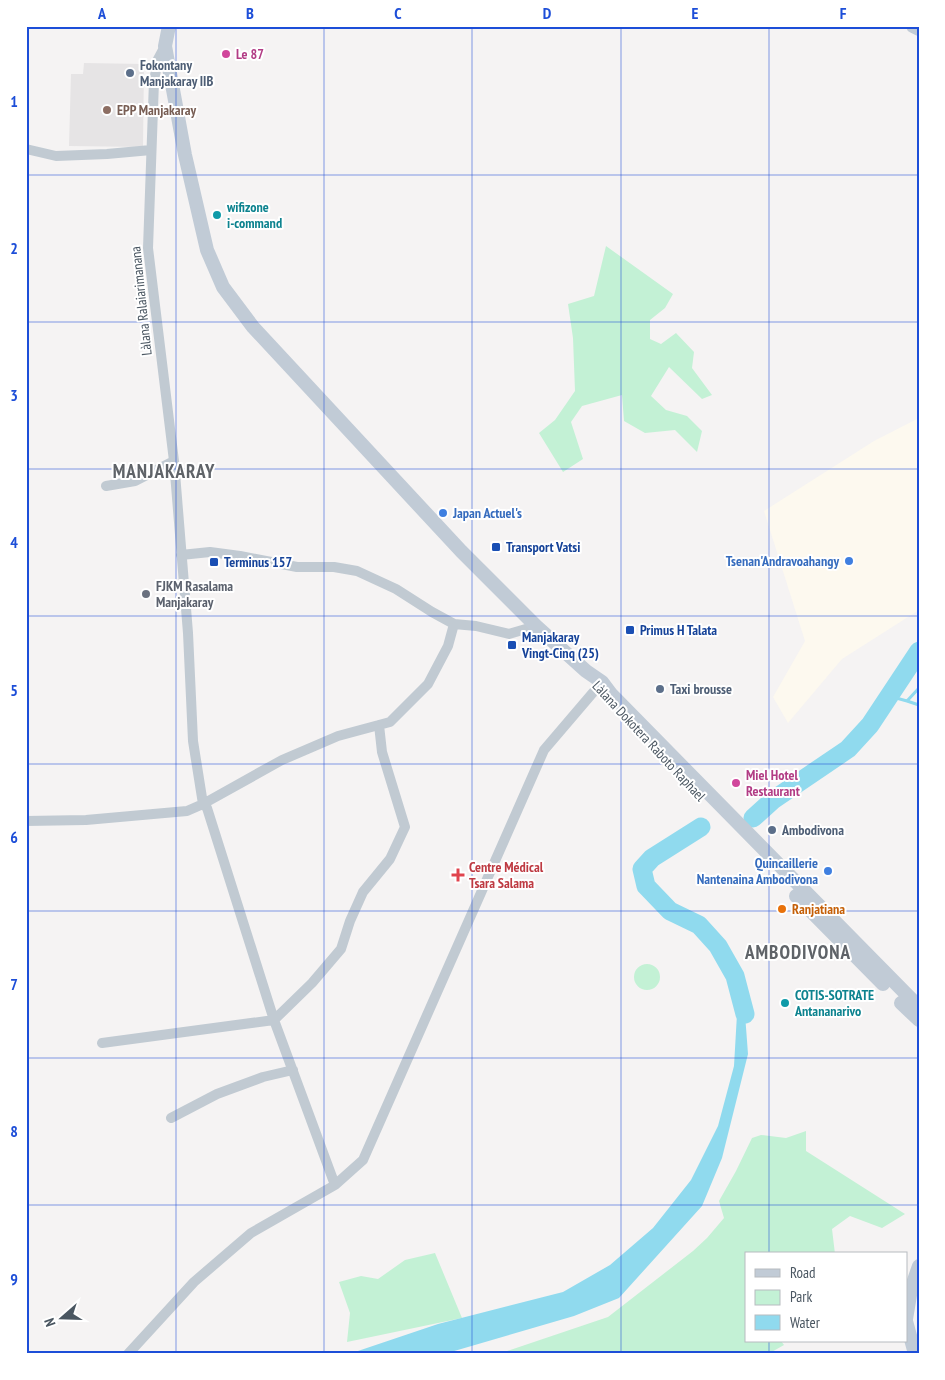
<svg xmlns="http://www.w3.org/2000/svg" width="945" height="1380" viewBox="0 0 945 1380" font-family="'PT Sans Narrow',sans-serif">
  <style>
    .commercial { fill: #fdf9ef }
    .education { fill: #e6e4e5 }
    .green { fill: #c3f1d5 }
    .water { fill: #90daee }
    .lines { fill: none; stroke-linecap: round; stroke-linejoin: round }
    .stream { stroke: #90daee; stroke-width: 3 }
    .river { stroke: #90daee; stroke-width: 19 }
    .street { stroke: #c1cad2; stroke-width: 10 }
    .secondary { stroke: #c1cbd6; stroke-width: 14 }
    .grid { fill: none; stroke: #1d4ed8; stroke-width: 1; stroke-opacity: 0.55 }
    .hotel-dot { fill: #d1479c; stroke: #fff; stroke-width: 2 }
    .service-dot { fill: #5c6f8a; stroke: #fff; stroke-width: 2 }
    .education-dot { fill: #8d6e63; stroke: #fff; stroke-width: 2 }
    .culture-dot { fill: #0f9aa8; stroke: #fff; stroke-width: 2 }
    .shop-dot { fill: #3f7fe0; stroke: #fff; stroke-width: 2 }
    .transit-dot { fill: #1a4fb4; stroke: #fff; stroke-width: 2 }
    .worship-dot { fill: #6b7280; stroke: #fff; stroke-width: 2 }
    .health-dot { fill: #e0444e; stroke: #fff; stroke-width: 2 }
    .food-dot { fill: #e8710a; stroke: #fff; stroke-width: 2 }
    .labels { text-anchor: middle; stroke-width: 4; stroke-linejoin: round; paint-order: stroke }
    .hotel-label { font-size: 14px; font-weight: bold; fill: #b23c85; stroke: #fff; text-anchor: start }
    .service-label { font-size: 14px; font-weight: bold; fill: #4e5e75; stroke: #fff; text-anchor: start }
    .education-label { font-size: 14px; font-weight: bold; fill: #785e54; stroke: #fff; text-anchor: start }
    .culture-label { font-size: 14px; font-weight: bold; fill: #0d838f; stroke: #fff; text-anchor: start }
    .street-label { font-size: 14px; fill: #4a5661; stroke: #fff }
    .shop-label { font-size: 14px; font-weight: bold; fill: #366cbe; stroke: #fff; text-anchor: end }
    .transit-label { font-size: 14px; font-weight: bold; fill: #164399; stroke: #fff; text-anchor: start }
    .worship-label { font-size: 14px; font-weight: bold; fill: #5b616d; stroke: #fff; text-anchor: start }
    .health-label { font-size: 14px; font-weight: bold; fill: #be3a42; stroke: #fff; text-anchor: start }
    .food-label { font-size: 14px; font-weight: bold; fill: #c56008; stroke: #fff; text-anchor: start }
    .district-label { font-size: 19px; font-weight: bold; letter-spacing: 1px; fill: #5f6368; stroke: #fff }
    .neatline { fill: none; stroke: #1d4ed8; stroke-width: 2 }
    .grid-label { font-size: 16px; text-anchor: middle; font-weight: bold; fill: #1d4ed8 }
  </style>
  <rect width="100%" height="100%" fill="#f5f3f3"/>
  <path class="commercial" d="M919,418V610L842,659L788,723L773,697L805,641L764,511L874,441Z"/>
  <path class="education" d="M84,63L144,64L143,147L69,146L71,74H83Z"/>
  <path class="green" d="M606,246L673,294L665,308L650,320V339L661,344L676,333L694,352L692,368L712,395L702,399L669,367L651,396L666,410L687,416L702,431L697,452L675,430L645,433L624,421L622,395L582,406L571,422L583,459L563,472L539,433L555,420L575,391L573,338L568,304L594,296Z
    M634 977a13 13 0 1 1 26 0a13 13 0 1 1-26 0Z
    M806,1131V1151L905,1214L882,1228L850,1216L832,1229L835,1254H746V1341H781L784,1345L768,1354H498L608,1317L693,1251L707,1238L724,1218L719,1201L736,1171L752,1138L761,1135L786,1138Z
    M435,1253L462,1318L347,1342L350,1313L339,1282L361,1276L378,1279L405,1260Z"/>
  <path class="water" d="M737,1014H745L748,1054L722,1158L702,1206L619,1298L574,1316L444,1354H349L438,1324L563,1292L610,1265L653,1228L691,1180L718,1126L734,1066Z"/>
  <g class="lines">
    <path class="stream" d="M889,696L907,701L919,688
      M907,701L919,705"/>
    <path class="river" d="M753,818L773,800L848,749L870,725L919,651
      M701,827L652,858L642,869L646,886L670,911L699,925L718,946L735,976L745,1014"/>
    <path class="street" d="M165,46L158,59L154,81L148,248L174,461L188,633L193,741L203,804L207,808L274,1020L335,1185
      M26,149L56,156L107,154L151,150
      M106,486L135,481L174,461
      M181,555L210,552L240,556L297,567H334L357,571L396,589L432,612L454,624L476,626L509,634L536,626
      M26,821L86,820L187,811L203,804L282,760L338,736L390,722L428,684L448,646L454,624
      M102,1043L274,1020L312,983L341,949L350,921L363,892L390,859L405,827L382,752L379,725
      M171,1118L217,1094L263,1077L293,1070
      M128,1354L194,1282L251,1233L335,1185L363,1160L544,750L602,682"/>
    <path class="secondary" d="M169,26L165,46L185,155L207,250L223,287L253,327L461,551L536,626L586,671L602,682L611,694L919,1007
      M913,26L919,29
      M796,896L883,984
      M901,1003L919,1020
      M906,1319L911,1289L919,1266
      M906,1321L915,1354"/>
  </g>
  <path class="grid" d="M176,26V1354M324,26V1354M472,26V1354M621,26V1354M769,26V1254M26,175H919M26,322H919M26,469H919M26,616H919M26,764H919M26,911H919M26,1058H919M26,1205H919M769,1341V1354"/>
  <g class="hotel-dot">
    <circle cx="226" cy="54" r="5"/>
    <circle cx="736" cy="783" r="5"/>
  </g>
  <g class="service-dot">
    <circle cx="130" cy="73" r="5"/>
    <circle cx="660" cy="689" r="5"/>
    <circle cx="772" cy="830" r="5"/>
  </g>
  <circle class="education-dot" cx="107" cy="110" r="5"/>
  <g class="culture-dot">
    <circle cx="217" cy="215" r="5"/>
    <circle cx="785" cy="1003" r="5"/>
  </g>
  <g class="shop-dot">
    <circle cx="443" cy="513" r="5"/>
    <circle cx="849" cy="561" r="5"/>
    <circle cx="828" cy="871" r="5"/>
  </g>
  <g class="transit-dot">
    <rect x="491" y="542" width="10" height="10" rx="2.5"/>
    <rect x="209" y="557" width="10" height="10" rx="2.5"/>
    <rect x="625" y="625" width="10" height="10" rx="2.5"/>
    <rect x="507" y="640" width="10" height="10" rx="2.5"/>
  </g>
  <circle class="worship-dot" cx="146" cy="594" r="5"/>
  <path class="health-dot" d="M455.5 867.5h5v5h5v5h-5v5h-5v-5h-5v-5h5z"/>
  <circle class="food-dot" cx="782" cy="909" r="5"/>
  <g class="labels">
    <g class="hotel-label">
      <text x="236" y="59">Le 87</text>
      <text x="746" y="780">Miel Hotel<tspan x="746" dy="16">Restaurant</tspan></text>
    </g>
    <g class="service-label">
      <text x="140" y="70">Fokontany<tspan x="140" dy="16">Manjakaray IIB</tspan></text>
      <text x="670" y="694">Taxi brousse</text>
      <text x="782" y="835">Ambodivona</text>
    </g>
    <g class="education-label">
      <text x="117" y="115">EPP Manjakaray</text>
    </g>
    <g class="culture-label">
      <text x="227" y="212">wifizone<tspan x="227" dy="16">i-command</tspan></text>
      <text x="795" y="1000">COTIS-SOTRATE<tspan x="795" dy="16">Antananarivo</tspan></text>
    </g>
    <g class="street-label">
      <text transform="translate(141 301) rotate(-96)" y="5">Làlana Ralaiarimanana</text>
      <text transform="translate(649 741) rotate(47)" y="5">Làlana Dokotera Raboto Raphael</text>
    </g>
    <g class="shop-label">
      <text x="453" y="518" text-anchor="start">Japan Actuel's</text>
      <text x="839" y="566">Tsenan'Andravoahangy</text>
      <text x="818" y="868">Quincaillerie<tspan x="818" dy="16">Nantenaina Ambodivona</tspan></text>
    </g>
    <g class="transit-label">
      <text x="506" y="552">Transport Vatsi</text>
      <text x="224" y="567">Terminus 157</text>
      <text x="640" y="635">Primus H Talata</text>
      <text x="522" y="642">Manjakaray<tspan x="522" dy="16">Vingt-Cinq (25)</tspan></text>
    </g>
    <g class="worship-label">
      <text x="156" y="591">FJKM Rasalama<tspan x="156" dy="16">Manjakaray</tspan></text>
    </g>
    <g class="health-label">
      <text x="469" y="872">Centre Médical<tspan x="469" dy="16">Tsara Salama</tspan></text>
    </g>
    <g class="food-label">
      <text x="792" y="914">Ranjatiana</text>
    </g>
    <g class="district-label">
      <text x="164" y="478">MANJAKARAY</text>
      <text x="798" y="959">AMBODIVONA</text>
    </g>
  </g>
  <rect width="945" height="1380" fill="none" stroke="#ffffff" stroke-width="55"/>
  <rect x="745" y="1252" width="162" height="90" fill="#ffffff" stroke="#b7bbc0"/>
  <rect x="755" y="1269" width="25" height="8" fill="#c1cbd6" stroke="#b7bbc0"/>
  <text x="790" y="1278" font-size="15" fill="#4a5661">Road</text>
  <rect x="755" y="1290" width="25" height="15" fill="#c3f1d5" stroke="#b7bbc0"/>
  <text x="790" y="1302" font-size="15" fill="#4a5661">Park</text>
  <rect x="755" y="1315" width="25" height="15" fill="#90daee" stroke="#b7bbc0"/>
  <text x="790" y="1328" font-size="15" fill="#4a5661">Water</text>
  <g transform="translate(62 1318) rotate(250)" stroke="#ffffff" stroke-width="4" paint-order="stroke">
  <path d="M0-4L9 19L0 12L-9 19Z" fill="#4a5661"/>
  <text y="-8" font-size="14" font-weight="bold" text-anchor="middle" fill="#4a5661">N</text>
  </g>
  <rect x="28" y="28" width="890" height="1324" class="neatline"/>
  <g class="grid-label">
    <text x="102" y="19">A</text>
    <text x="250" y="19">B</text>
    <text x="398" y="19">C</text>
    <text x="547" y="19">D</text>
    <text x="695" y="19">E</text>
    <text x="843" y="19">F</text>
    <text x="14" y="107">1</text>
    <text x="14" y="254">2</text>
    <text x="14" y="401">3</text>
    <text x="14" y="548">4</text>
    <text x="14" y="696">5</text>
    <text x="14" y="843">6</text>
    <text x="14" y="990">7</text>
    <text x="14" y="1137">8</text>
    <text x="14" y="1285">9</text>
  </g>
</svg>
